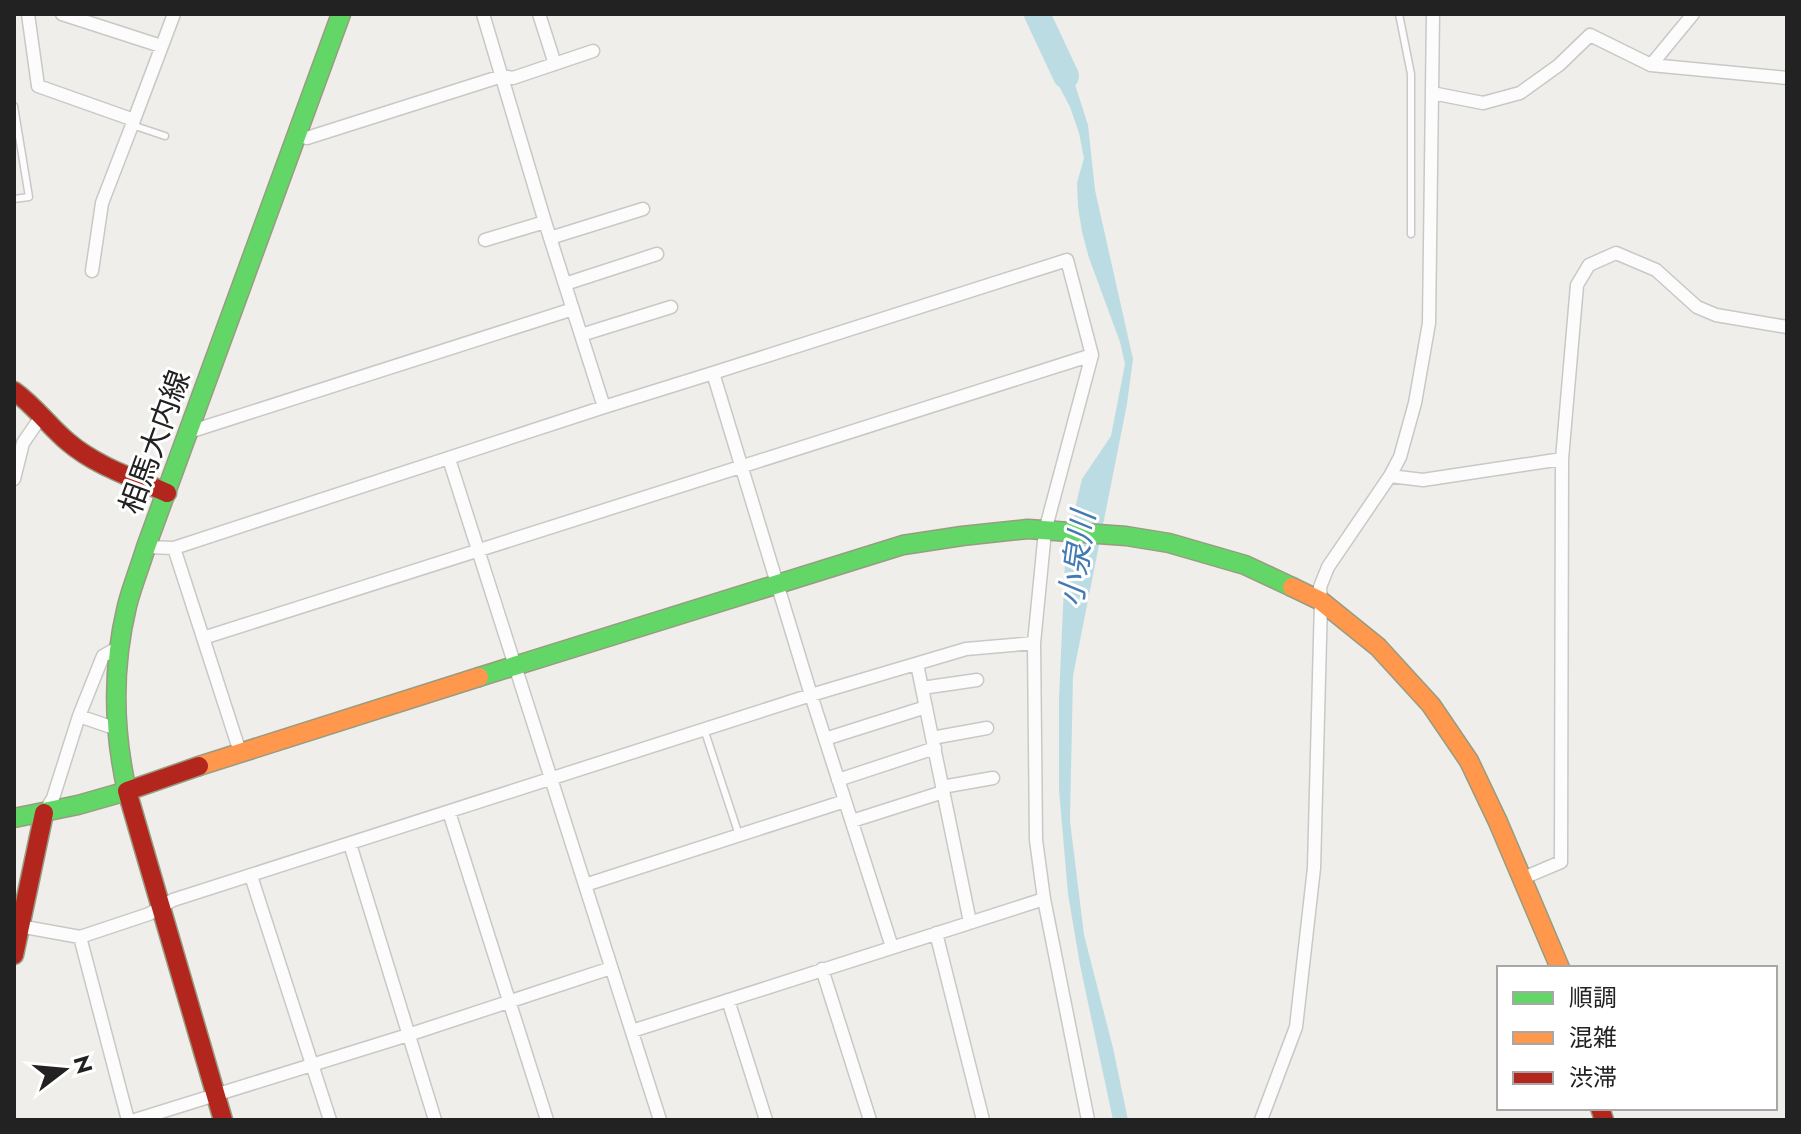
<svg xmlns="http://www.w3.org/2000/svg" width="1801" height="1134" viewBox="0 0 1801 1134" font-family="Jost,'Noto Sans JP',sans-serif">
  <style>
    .water { fill: #bcdce4 }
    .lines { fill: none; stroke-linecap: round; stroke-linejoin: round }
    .river { stroke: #bcdce4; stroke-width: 26 }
    .lane-casing { stroke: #c9c8c6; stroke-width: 9 }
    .street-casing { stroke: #c9c8c6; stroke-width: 15 }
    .fast-casing { stroke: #999b80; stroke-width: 21 }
    .slow-casing { stroke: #999b80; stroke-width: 21 }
    .jam-casing { stroke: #999b80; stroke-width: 21 }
    .lane { stroke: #fdfcfc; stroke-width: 6 }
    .street { stroke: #fdfcfc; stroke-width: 12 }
    .fast { stroke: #63d668; stroke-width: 18 }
    .slow { stroke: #ff974d; stroke-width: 18 }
    .jam { stroke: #b3261e; stroke-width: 18 }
    .labels { text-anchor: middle; stroke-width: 6; stroke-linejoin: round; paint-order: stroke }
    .street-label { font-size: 30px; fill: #222; stroke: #fff }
    .water-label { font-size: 32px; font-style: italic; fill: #437ab2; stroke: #fff }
  </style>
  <rect width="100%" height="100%" fill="#f0eeea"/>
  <path class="water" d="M1062,44L1088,125L1095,190L1133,359L1127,404L1073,676L1070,821L1084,935L1113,1048L1128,1120H1113L1080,965L1068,894L1059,790V698L1065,563L1077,500L1082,479L1111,436L1125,364L1120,342L1089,258L1082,232L1078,207L1077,183L1084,158L1079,133L1070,107L1039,48Z"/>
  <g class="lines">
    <path class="river" d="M1037,14L1066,76"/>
    <defs>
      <path id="lane" d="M1399,14L1411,74V234
        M14,106L29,197L14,199
        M132,125L165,136
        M704,729L739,835"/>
      <path id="street" d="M28,14L38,86L134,120L174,14
        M62,14L161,46
        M483,14L545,222L604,407
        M539,14L555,64
        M1651,65L1693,14
        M1432,93L1483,103L1520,93L1559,65L1590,35L1651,65L1787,78
        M298,135L307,138L502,76L513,78L593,51
        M550,238L643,209
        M485,240L545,222
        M92,271L102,203L134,120
        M565,284L657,254
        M581,335L671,307
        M713,373L1067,260L1092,355L1045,531L1034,643L1036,840L1044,899L1088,1120
        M189,432L573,309
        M449,459L660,1120
        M1390,476L1423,480L1562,459
        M14,479L23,443L43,414
        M146,547L174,548L604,407L713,373L811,695L892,947
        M174,548L240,752
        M203,638L1092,355
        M917,664L970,922
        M922,688L977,680
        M79,716L117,729
        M932,738L987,728
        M825,739L926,707
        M838,780L935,748
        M942,787L993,778
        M449,812L547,1120
        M44,813L53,798L79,716L103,656L119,647
        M852,821L943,792
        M350,844L435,1120
        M251,876L330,1120
        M1521,879L1561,862L1562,459L1577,285L1589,265L1616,253L1656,270L1697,307L1716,315L1787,327
        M585,885L845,801
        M19,926L80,937L149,914L173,900L811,695L966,649L1034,643
        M936,933L983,1120
        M80,937L128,1120
        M822,969L870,1120
        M728,1000L766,1120
        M632,1031L1044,899
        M135,1120L408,1035L611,968
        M1261,1120L1296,1027L1314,868L1321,601L1320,587L1328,567L1390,476L1400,457L1415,403L1429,323L1433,14"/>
      <path id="fast" d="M479,677L903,545L962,536L1028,529L1126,536L1169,543L1245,565L1292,587
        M14,818L78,805L127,791C113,729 112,668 127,606C132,586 140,567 146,547L341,14"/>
      <path id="slow" d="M1292,587L1321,601L1378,647L1431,705L1469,761L1498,822L1560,968
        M199,766L479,677"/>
      <path id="jam" d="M14,391C35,406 49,426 68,442C96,466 134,478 167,493
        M199,766L127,791L223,1120
        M14,955L44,813
        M1600,1108L1604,1120"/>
    </defs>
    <use href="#lane" class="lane-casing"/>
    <use href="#street" class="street-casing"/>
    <use href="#fast" class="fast-casing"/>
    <use href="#slow" class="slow-casing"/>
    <use href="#jam" class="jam-casing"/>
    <use href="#lane" class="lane"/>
    <use href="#street" class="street"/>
    <use href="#fast" class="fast"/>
    <use href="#slow" class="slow"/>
    <use href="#jam" class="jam"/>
  </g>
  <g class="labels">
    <g class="street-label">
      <text transform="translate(155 442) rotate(-70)" y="10">相馬大内線</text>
    </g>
    <g class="water-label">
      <text transform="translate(1077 559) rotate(-82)" y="11">小泉川</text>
    </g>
  </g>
  <rect width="1801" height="1134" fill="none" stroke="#222222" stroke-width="32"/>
  <rect x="1497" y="966" width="280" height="144" fill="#ffffff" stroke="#a7a7a7" stroke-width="2"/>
  <rect x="1513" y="992" width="40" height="12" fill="#63d668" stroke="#a7a7a7" stroke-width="2"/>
  <text x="1569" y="1006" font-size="24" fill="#222222">順調</text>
  <rect x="1513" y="1032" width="40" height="12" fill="#ff974d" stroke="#a7a7a7" stroke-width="2"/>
  <text x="1569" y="1046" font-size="24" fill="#222222">混雑</text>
  <rect x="1513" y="1072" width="40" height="12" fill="#b3261e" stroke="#a7a7a7" stroke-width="2"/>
  <text x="1569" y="1086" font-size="24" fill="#222222">渋滞</text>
  <g transform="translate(64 1070) rotate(74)" stroke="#ffffff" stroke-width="6" paint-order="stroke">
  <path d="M0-6L14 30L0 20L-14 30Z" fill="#222222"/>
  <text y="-12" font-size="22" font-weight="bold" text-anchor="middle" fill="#222222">N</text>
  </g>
</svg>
